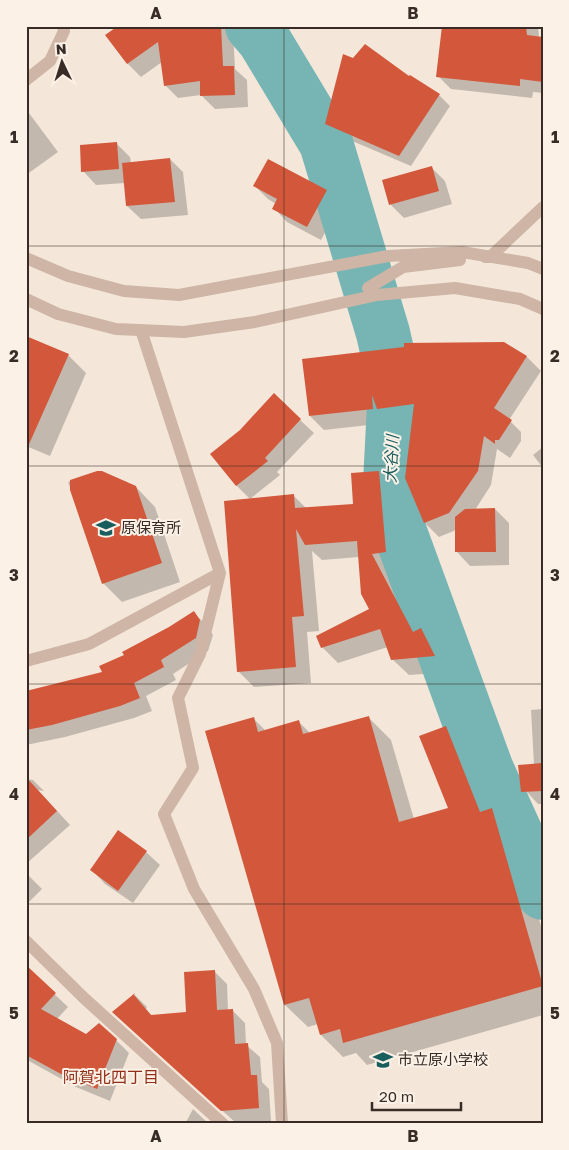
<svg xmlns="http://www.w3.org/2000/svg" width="569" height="1150" viewBox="0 0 569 1150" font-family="'Golos Text','Noto Sans JP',sans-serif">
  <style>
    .shadow { fill: #0003 }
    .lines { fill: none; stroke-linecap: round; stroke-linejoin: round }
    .river { stroke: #76b5b4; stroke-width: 54 }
    .building { fill: #d3573a }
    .minor { stroke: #ceb5a5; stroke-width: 12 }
    .grid { fill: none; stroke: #392c27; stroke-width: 1; stroke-opacity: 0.55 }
    .labels { text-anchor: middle; stroke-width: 4; stroke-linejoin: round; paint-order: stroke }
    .poi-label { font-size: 15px; fill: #392c27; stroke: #fbf1e7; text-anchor: start }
    .water-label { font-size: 16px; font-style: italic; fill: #185e5f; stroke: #fbf1e7 }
    .neighbourhood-label { font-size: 16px; fill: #912e17; stroke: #fbf1e7 }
    .neatline { fill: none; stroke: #392c27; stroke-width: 2 }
    .grid-label { font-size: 16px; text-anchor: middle; font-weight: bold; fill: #392c27 }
  </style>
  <rect width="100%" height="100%" fill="#f4e7da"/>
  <path class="shadow" d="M117,26H230L233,29L235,69L247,80L248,107L215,109L201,95L178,98L165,85L162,62L141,77L128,64L107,35L118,27Z
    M468,26H538L539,37L543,38V93L533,92L532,98L451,89L438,76Z
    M410,78L439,95L450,106L411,166L338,135L327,124Z
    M26,109L58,152L26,175Z
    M117,144L130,157L131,163L170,159L183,172L188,215L141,219L127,206L125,183L96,185L83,171Z
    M431,167L445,181L452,204L404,218L391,205L383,181Z
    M255,186L326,191L340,204L321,240L287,222L274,208L276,204L268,199Z
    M503,343L527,357L541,371L509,420L521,432V441L510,458L497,449L491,485L475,510L495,509L509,523V565L470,566L457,552L456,530L439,537L425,523L413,420L393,422L386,416L387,423L324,430L310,416Z
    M68,355L86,373L50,456L26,446Z
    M300,420L314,433L277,472L280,475L250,499L237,486L212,454Z
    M543,447V468L533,455Z
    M100,471L136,487L155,507L180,582L122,602L103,583L68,482Z
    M378,472L394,488L401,568L387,570L419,630H421L437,646L450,672L409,675L392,659L388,647L338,663L322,647L371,609L359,557L322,560L312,551L319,631L307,632L311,683L254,687L238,671L293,495L306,508L355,505Z
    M194,613L207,626L213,635L208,651L173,674L176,680L146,696L152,711L134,718L65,737L26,745V692L103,673L126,656Z
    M543,709V804H538L526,791L534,765L531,710Z
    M368,717L391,740L414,819L450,809L445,728L468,750L492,810L514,832L543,933V1015L367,1065L356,1053L343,1057L321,1035L318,1024L308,1027L285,1005L207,732L254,719L266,731L299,722L310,733Z
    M26,779L33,780L44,791L38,790L70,825L26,864Z
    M146,852L160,865L133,903L105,884L92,870Z
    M26,873L42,889L26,905Z
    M26,967L68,1007L57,1019L87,1035L116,1040L129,1053L110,1101L76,1087L29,1061L26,1064Z
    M214,971L227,984L228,1011L232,1010L245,1023L246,1045L260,1057L262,1082L269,1089L271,1121L236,1123L114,1012L135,995L147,1007L146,1009L152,1016L188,1013Z
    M193,1109L209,1124H185Z"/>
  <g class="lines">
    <path class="river" d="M252,26L264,40L326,143L383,333L395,386L389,502L487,770L543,893"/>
  </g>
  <path class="building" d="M118,26H221L223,66H234L235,95L200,96V81L164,86L158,42L127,64L105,35Z
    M442,26H526L527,35L543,37V82L520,79V86L436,77Z
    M365,44L409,76L410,75L440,94L399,156L325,124L343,54L353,58Z
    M117,142L119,169L81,172L80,145Z
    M170,158L175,202L126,206L122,163Z
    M268,159L327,190L307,227L272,209L277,199L253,186Z
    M432,166L439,191L389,205L382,180Z
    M26,336L69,354L26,451Z
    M504,342L527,356L494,408L512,420L499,440H495V444L484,436L478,471L449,513L424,523L405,478L414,404L377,409L372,395L373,409L309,416L302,359L404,347V343Z
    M274,393L301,419L265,458L268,461L236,486L210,454L240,430Z
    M97,471H102L136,486L162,563L102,584L70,490V480Z
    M379,471L386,552L372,554L413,632L421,628L435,656L391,660L380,629L321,648L316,636L369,609L361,594L357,541L305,545L296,529L304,616L292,617L296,667L237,672L224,501L294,494L295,508L353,504L351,473Z
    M495,508L496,552H455V517L465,509Z
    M194,611L200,620L196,638L161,660L164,667L134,683L140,698L120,706L52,725L26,730V691L102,672L99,666L124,655L122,652L169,627Z
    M369,716L399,822L448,808L419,736L446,726L480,812L492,808L543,986L343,1043L340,1029L320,1035L309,998L284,1005L205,731L254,717L258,732L299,720L303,734Z
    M543,763V791L521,792L518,765Z
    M26,777L57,811L26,840Z
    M118,830L147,851L118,891L90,870Z
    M26,965L56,993L41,1009L86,1034L99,1023L117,1039L97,1089L61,1074L26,1055Z
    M215,970L217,1010L233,1009L235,1044L248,1043L251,1075H257L259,1108L221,1111L112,1012L135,993L134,995L151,1015L186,1012L184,972Z"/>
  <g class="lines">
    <path class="minor" d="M26,80L50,61L64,31L63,26
      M485,257H490L543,207
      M26,258L68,276L124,291L179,295L388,256L462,252L528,263L543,269
      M368,288L403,267L460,260
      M26,299L58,314L116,329L184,332L255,322L377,295L455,288L520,299L543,309
      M141,330L220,573L200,654L178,698L193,768L164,814L194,889L254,989L277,1043L282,1124
      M26,661L89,644L220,573
      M26,941L84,998L223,1124"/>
  </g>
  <path class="grid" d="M284,26V1124M26,246H543M26,466H543M26,684H543M26,904H543"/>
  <defs>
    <symbol id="school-bare" viewBox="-9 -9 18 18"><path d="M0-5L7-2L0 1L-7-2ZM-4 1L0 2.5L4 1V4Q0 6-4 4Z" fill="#185e5f" stroke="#fbf1e7" stroke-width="2.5" paint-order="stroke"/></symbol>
  </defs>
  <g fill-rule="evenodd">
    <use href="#school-bare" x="92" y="514" width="28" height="28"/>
    <use href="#school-bare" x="369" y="1046" width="28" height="28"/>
  </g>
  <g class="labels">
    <g class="poi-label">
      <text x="121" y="533">原保育所</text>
      <text x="398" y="1065">市立原小学校</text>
    </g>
    <g class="water-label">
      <text transform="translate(391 459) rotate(-87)" y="6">大谷川</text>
    </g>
    <g class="neighbourhood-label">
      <text x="111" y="1083">阿賀北四丁目</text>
    </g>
  </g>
  <rect width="569" height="1150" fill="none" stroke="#fbf1e7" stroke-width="55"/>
  <g transform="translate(62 62) rotate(356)" stroke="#fbf1e7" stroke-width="4" paint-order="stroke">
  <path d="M0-4L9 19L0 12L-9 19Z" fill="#392c27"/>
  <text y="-8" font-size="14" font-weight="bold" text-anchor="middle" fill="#392c27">N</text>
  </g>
  <path d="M372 1102v8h89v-8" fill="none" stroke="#392c27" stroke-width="2.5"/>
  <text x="379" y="1102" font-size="15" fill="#392c27" stroke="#fbf1e7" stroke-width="4" paint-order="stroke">20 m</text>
  <rect x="28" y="28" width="514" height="1094" class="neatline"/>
  <g class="grid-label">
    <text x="156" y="19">A</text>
    <text x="413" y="19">B</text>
    <text x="14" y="143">1</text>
    <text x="555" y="143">1</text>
    <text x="14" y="362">2</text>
    <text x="555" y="362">2</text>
    <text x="14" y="581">3</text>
    <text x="555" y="581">3</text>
    <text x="14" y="800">4</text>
    <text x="555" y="800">4</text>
    <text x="14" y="1019">5</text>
    <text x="555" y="1019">5</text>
    <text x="156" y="1142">A</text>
    <text x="413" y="1142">B</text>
  </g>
</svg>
